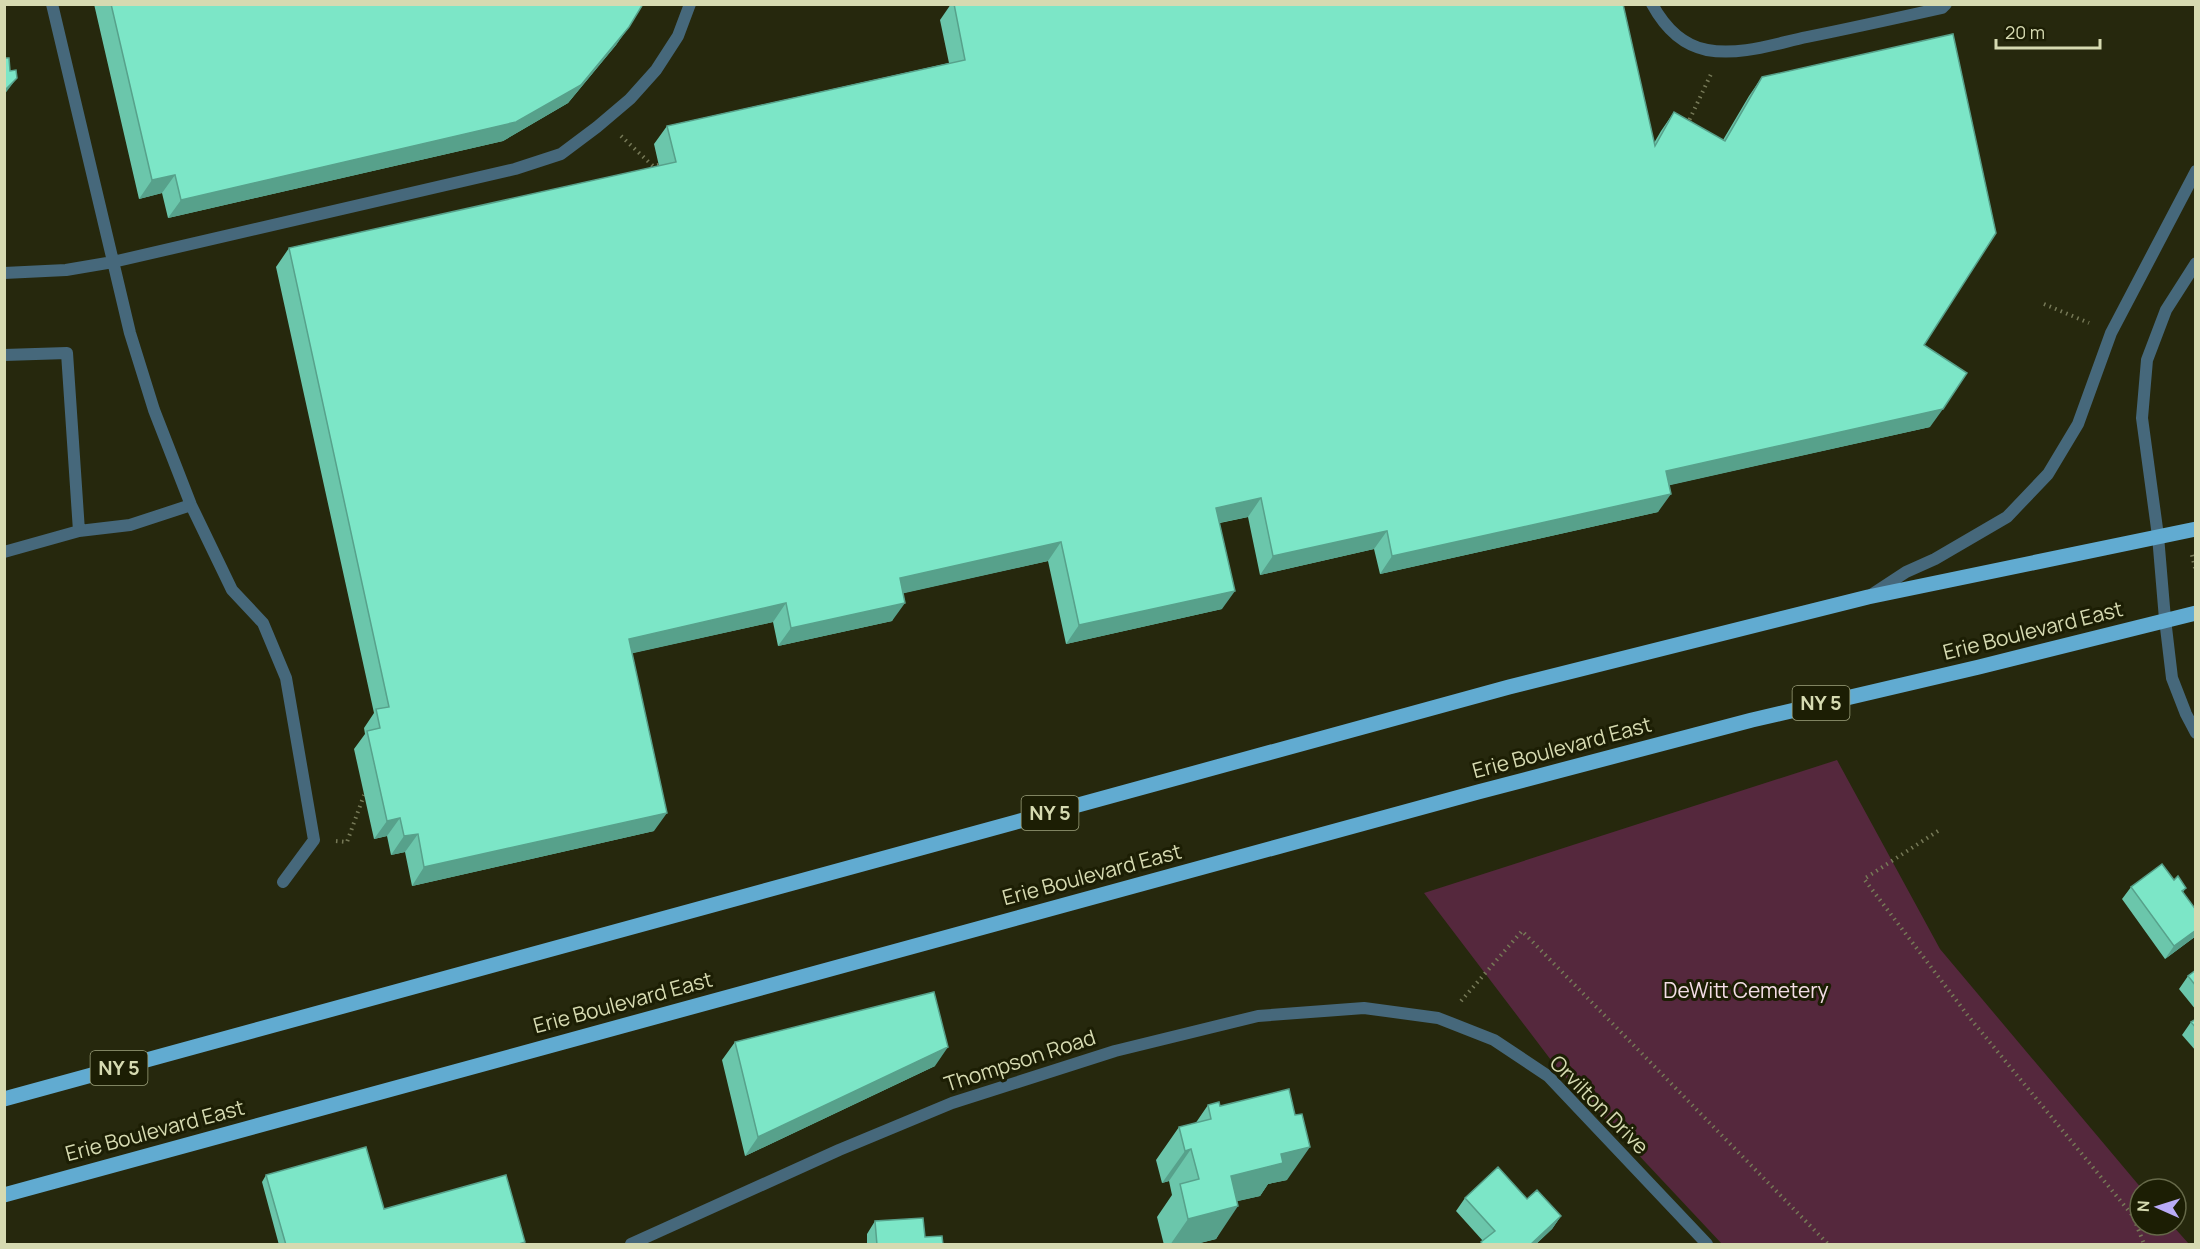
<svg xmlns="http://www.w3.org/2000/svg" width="2200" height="1249" viewBox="0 0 2200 1249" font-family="Manrope,sans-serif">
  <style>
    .green { fill: #55283d }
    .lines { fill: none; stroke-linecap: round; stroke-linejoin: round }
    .path { stroke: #767957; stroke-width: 4; stroke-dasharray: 1.5 4.5; stroke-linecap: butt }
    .service { stroke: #46687b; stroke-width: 12 }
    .minor { stroke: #46687b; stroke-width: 12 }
    .primary { stroke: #61abd1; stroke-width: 15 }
    .wall { fill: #6bc6ab }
    .shaded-wall { fill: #57a18b }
    .building { fill: #7ce6c7; stroke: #57a18b; stroke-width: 1.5 }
    .labels { text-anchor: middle; stroke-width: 6; stroke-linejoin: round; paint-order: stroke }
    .shield { fill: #1c1e04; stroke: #9ea27d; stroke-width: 1.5 }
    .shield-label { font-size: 20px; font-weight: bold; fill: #d6dab1 }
    .street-label { font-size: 21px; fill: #d6dab1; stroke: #1c1e04 }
    .park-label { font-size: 21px; fill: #f4dde6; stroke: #1c1e04 }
  </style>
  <rect width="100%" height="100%" fill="#26280d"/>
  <path class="green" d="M1837,760L1940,949L2142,1189H2140V1225H2172L2189,1244H1722L1557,1068L1424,893Z"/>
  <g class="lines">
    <path class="path" d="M1687,125L1711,74
      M621,136L653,166L659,165
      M2044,304L2089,323
      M2192,555L2196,572
      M1938,831L1864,879L1969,1017L2133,1216L2144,1244
      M336,841L347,842L364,795
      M1461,1001L1522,931L1828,1244"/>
    <path class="service" d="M52,4L130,333L154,410L191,505L232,590L263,623L286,678L314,840L283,882
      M1652,4C1664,26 1681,45 1707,50C1740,56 1774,44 1807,37C1852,28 1897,18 1942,8L1946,4
      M4,273L66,270L113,262L515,169L561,154L597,127L630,99L656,70L678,36L690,4
      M4,355L67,353L79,531
      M2158,536L2142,418L2147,360L2166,310L2196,263
      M4,552L79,531L130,525L191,505
      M1871,595L1906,572L1935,559L2007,517L2048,474L2078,424L2111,333L2196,171"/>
    <path class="minor" d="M2158,536L2165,619L2172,678L2186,714L2196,733
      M631,1244L839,1150L952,1103L1115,1051L1258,1016L1364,1008L1438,1018L1494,1040L1548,1076L1707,1244"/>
    <path class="primary" d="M4,1099L1509,687L1868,597L2196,529
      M4,1195L1478,792L1752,720L1979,667L2196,613"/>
  </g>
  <path class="wall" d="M94,4H643L616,45L568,103L503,141L168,218L162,193L139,199Z
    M951,4H1623L1654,143L1661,131L1674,112L1723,140L1749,96L1762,77L1924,345L1930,427L1669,485L1658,512L1380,574L1374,549L1260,575L1248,517L1220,523L1222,609L1066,644L1048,561L903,593L892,621L778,646L773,622L632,653L654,831L412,886L405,852L391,855L387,836L374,839L354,749L365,734L364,728L374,713L276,267L289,248L659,166L654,144L667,126L949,63L940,20Z
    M2174,880L2186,888L2183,892L2196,910V936L2165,959L2122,899L2131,887Z
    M2196,970V1010L2179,989L2188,976Z
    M2196,1019V1051L2182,1035L2191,1022Z
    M735,1042L935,1066L745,1156L722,1060Z
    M1208,1105L1220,1106L1287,1180L1268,1184L1260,1196L1237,1201L1216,1239L1192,1245H1164L1157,1217L1172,1195L1169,1181L1162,1183L1156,1160L1179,1127L1195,1124Z
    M266,1175L384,1209L523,1245H279L262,1182Z
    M1465,1198L1527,1199L1561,1216L1552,1229L1535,1245H1480L1483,1241L1456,1211Z
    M875,1221L925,1237L943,1245H867V1234Z"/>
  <path class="shaded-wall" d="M629,27L616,45L568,103L503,141L168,218L181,200Z
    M17,78L4,95V91Z
    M175,175L162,193L139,199L152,180Z
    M1943,409L1930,427L1653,489L1666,471Z
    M1671,494L1658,512L1380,574L1392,556Z
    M1261,498L1248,517L1203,526L1216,508Z
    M1387,531L1374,549L1260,575L1273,556Z
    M1061,542L1048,561L887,597L900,578Z
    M1235,591L1222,609L1066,644L1079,625Z
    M786,603L773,622L616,657L629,639Z
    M905,603L892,621L778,646L791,628Z
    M667,813L654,831L412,886L424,867Z
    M400,818L387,836L374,839L387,821Z
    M418,834L405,852L391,855L404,836Z
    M2196,930V936L2165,959L2174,946Z
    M948,1047L935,1066L745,1156L758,1137Z
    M1310,1147L1287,1180L1268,1184L1260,1196L1208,1208L1231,1176L1281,1154Z
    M1191,1149L1169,1181L1162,1183L1185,1151Z
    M1238,1206L1216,1239L1192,1245H1170L1188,1219Z
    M1561,1216L1552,1229L1535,1245H1530Z"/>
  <path class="building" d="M111,4H643L629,27L581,85L516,122L181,200L175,175L152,180Z
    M954,4H1623L1655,146L1674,112L1725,141L1762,77L1953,34L1996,233L1924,345L1967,373L1943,409L1666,471L1671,494L1392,556L1387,531L1273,556L1261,498L1216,508L1235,591L1079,625L1061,542L900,578L905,603L791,628L786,603L629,639L667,813L424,867L418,834L404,836L400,818L387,821L367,731L380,728L376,709L389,707L289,248L676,162L667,126L965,60Z
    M4,58H9L10,71L16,70L17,78L4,91Z
    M2162,864L2174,880L2178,876L2186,888L2182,891L2196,910V930L2174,946L2131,887Z
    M2196,970V986L2188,976Z
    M934,992L948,1047L758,1137L735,1042Z
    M2196,1019V1028L2191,1022Z
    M1289,1089L1295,1115L1302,1114L1310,1147L1281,1154L1283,1163L1231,1176L1238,1206L1188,1219L1180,1184L1199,1179L1191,1149L1185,1151L1179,1127L1211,1119L1208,1105L1219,1102L1220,1106Z
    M366,1147L384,1209L506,1175L525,1242L516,1245H286L266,1175Z
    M1498,1167L1527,1199L1537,1190L1561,1216L1530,1245H1483L1481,1242L1495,1231L1465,1198Z
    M923,1218L925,1237L942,1236L943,1245H877L875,1221Z"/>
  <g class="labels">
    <g class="shield">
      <rect x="1792.5" y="686" width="57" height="34" rx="4.5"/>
      <rect x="1021.5" y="796" width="57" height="34" rx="4.5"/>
      <rect x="90.5" y="1051" width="57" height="34" rx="4.5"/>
    </g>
    <g class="shield-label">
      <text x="1821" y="710">NY 5</text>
      <text x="1050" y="820">NY 5</text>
      <text x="119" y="1075">NY 5</text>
    </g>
    <g class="street-label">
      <text transform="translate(2033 631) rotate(-14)" y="7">Erie Boulevard East</text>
      <text transform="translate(1562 748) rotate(-15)" y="7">Erie Boulevard East</text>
      <text transform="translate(1092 875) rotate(-15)" y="7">Erie Boulevard East</text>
      <text transform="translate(623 1003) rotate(-15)" y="7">Erie Boulevard East</text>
      <text transform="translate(1020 1061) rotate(-18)" y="7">Thompson Road</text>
      <text transform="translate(1599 1105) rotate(45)" y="7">Orvilton Drive</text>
      <text transform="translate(155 1131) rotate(-15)" y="7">Erie Boulevard East</text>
    </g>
    <g class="park-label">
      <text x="1746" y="998">DeWitt Cemetery</text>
    </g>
  </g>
  <rect width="2200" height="1249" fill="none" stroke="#d6dab1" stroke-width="12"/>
  <g transform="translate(2158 1207) rotate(273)"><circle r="28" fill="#1c1e04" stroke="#666949" stroke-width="1.5"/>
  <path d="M0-4.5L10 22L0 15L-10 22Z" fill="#b9abf7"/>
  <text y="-9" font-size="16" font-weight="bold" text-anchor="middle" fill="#d6dab1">N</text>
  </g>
  <path d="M1996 39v9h104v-9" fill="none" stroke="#d6dab1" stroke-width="3"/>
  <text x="2005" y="39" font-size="18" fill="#d6dab1" stroke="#1c1e04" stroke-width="4.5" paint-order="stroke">20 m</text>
</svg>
